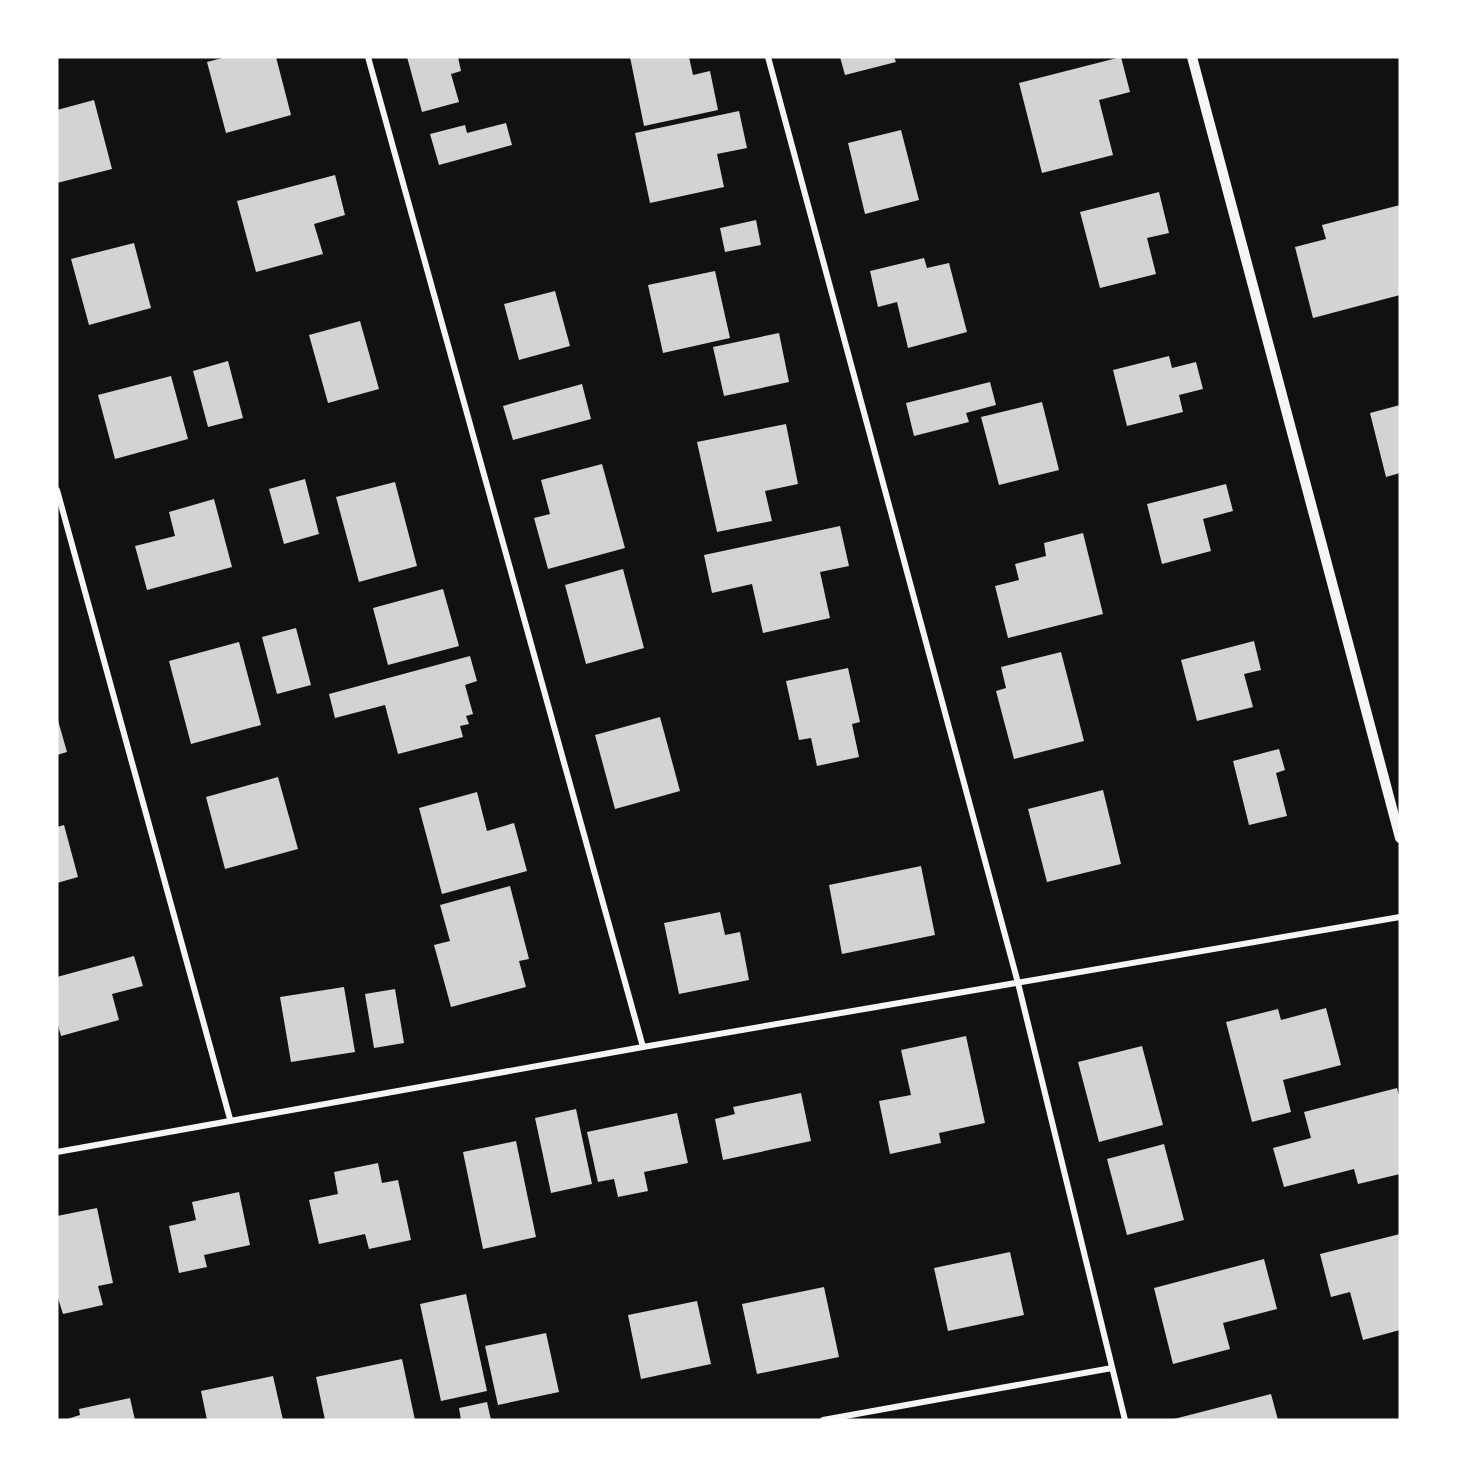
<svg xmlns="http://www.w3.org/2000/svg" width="1457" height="1477" viewBox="0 0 1457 1477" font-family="'Source Sans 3',sans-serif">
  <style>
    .building { fill: #d3d3d3 }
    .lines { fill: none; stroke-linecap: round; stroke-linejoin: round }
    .minor { stroke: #f5f5f5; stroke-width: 6 }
    .tertiary { stroke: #f5f5f5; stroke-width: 10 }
  </style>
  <rect width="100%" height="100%" fill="#111"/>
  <path class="building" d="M226,57H276L291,115L226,133L207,62Z
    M407,57H458L461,71L451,74L459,102L422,112Z
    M630,57H689L693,75L710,71L718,110L644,126Z
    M840,57H894L896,62L845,75Z
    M1121,57L1130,92L1099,100L1113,155L1042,173L1019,83Z
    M94,100L112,169L57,183V110Z
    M739,111L747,148L717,154L724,187L650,203L635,133Z
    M506,123L512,145L439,165L430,134L465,125L467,133Z
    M901,130L919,200L865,214L848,143Z
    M335,175L345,215L314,224L323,254L256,272L237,201Z
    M1159,192L1169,233L1147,238L1156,274L1100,288L1080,212Z
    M1400,205V295L1313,318L1295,247L1326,239L1322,225Z
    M756,220L761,245L725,252L720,228Z
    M134,243L151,308L89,325L71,259Z
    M924,258L927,268L949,263L967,332L908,348L897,302L878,307L870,271Z
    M715,271L730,338L663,353L648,285Z
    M555,291L570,346L519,360L504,304Z
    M360,321L379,389L328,403L309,335Z
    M779,333L789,382L724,396L713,347Z
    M1169,356L1172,368L1196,362L1203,389L1179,395L1183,412L1127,426L1113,370Z
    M228,361L243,418L208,427L193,371Z
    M171,376L188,439L115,459L98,395Z
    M990,382L996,405L966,413L969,422L914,436L906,403Z
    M582,384L591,419L513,440L503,406Z
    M1042,402L1059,470L999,485L981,417Z
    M1400,405V473L1386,477L1370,413Z
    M786,424L798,484L765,491L772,521L717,532L697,442Z
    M602,464L625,548L548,569L534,518L550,514L541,480Z
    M305,479L319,534L284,544L269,489Z
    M395,482L417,566L359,582L336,497Z
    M1226,484L1233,511L1203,519L1211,551L1162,564L1147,504Z
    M214,499L232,567L147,590L135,546L175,536L169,512Z
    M840,526L849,566L820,572L830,618L763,633L752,584L712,593L704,555Z
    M1083,533L1103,614L1008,638L995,586L1019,580L1015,564L1046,556L1044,543Z
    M623,569L644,648L586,664L565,585Z
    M443,589L459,646L388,665L373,608Z
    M296,628L311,685L277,694L262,637Z
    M1254,641L1261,670L1244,674L1253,707L1197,721L1181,660Z
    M239,642L261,725L191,744L169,661Z
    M1061,652L1084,741L1014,759L996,691L1006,688L1001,667Z
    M470,656L477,681L465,685L473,714L466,716L469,724L460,726L463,737L398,754L385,705L335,718L329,694Z
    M848,668L860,722L852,724L859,757L817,766L811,738L799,740L786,681Z
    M57,717L67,752L57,755Z
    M660,717L680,791L615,809L595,735Z
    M1279,749L1285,770L1276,773L1287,816L1249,825L1233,761Z
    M278,777L298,849L225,869L206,797Z
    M1103,790L1121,864L1047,882L1028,809Z
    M477,792L487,831L514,823L527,871L442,894L419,808Z
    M64,825L78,877L57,883V827Z
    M921,866L935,935L842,954L829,885Z
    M510,886L529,959L519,961L526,987L451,1007L434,945L450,941L440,905Z
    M720,912L725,935L740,932L749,980L679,994L664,923Z
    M134,956L143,986L112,994L119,1020L61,1036L57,1022V977Z
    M344,987L355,1052L291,1062L280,997Z
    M395,989L404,1043L374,1048L365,994Z
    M1326,1008L1341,1065L1283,1080L1291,1112L1252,1122L1226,1022L1278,1009L1281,1020Z
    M966,1036L985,1123L939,1133L941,1143L890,1154L879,1101L911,1095L901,1050Z
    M1142,1046L1163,1125L1099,1142L1078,1062Z
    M1397,1088L1400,1099V1174L1358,1184L1354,1169L1284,1187L1273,1148L1311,1138L1304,1112Z
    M801,1093L811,1141L723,1160L715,1119L735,1114L733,1107Z
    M576,1109L592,1184L551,1193L535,1118Z
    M677,1113L688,1163L644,1172L648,1191L618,1197L614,1179L598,1182L587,1132Z
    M516,1141L536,1237L483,1249L463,1152Z
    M1164,1144L1184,1220L1127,1235L1107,1159Z
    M378,1163L382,1183L398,1180L411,1240L369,1249L365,1234L319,1244L309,1200L338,1194L334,1172Z
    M239,1192L250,1245L204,1255L207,1267L179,1273L169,1226L196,1220L192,1202Z
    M97,1208L113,1283L98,1286L103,1305L63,1314L57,1295V1216Z
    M1400,1234V1330L1363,1340L1350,1292L1331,1297L1320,1254Z
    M1010,1252L1024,1315L948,1331L934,1268Z
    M1264,1259L1277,1309L1223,1323L1230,1349L1173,1364L1154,1288Z
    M824,1287L839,1357L757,1374L742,1304Z
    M466,1294L487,1391L441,1401L420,1304Z
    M697,1301L711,1364L641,1379L628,1315Z
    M546,1333L559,1392L498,1405L485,1346Z
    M402,1359L415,1420H325L316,1377Z
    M273,1376L283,1420H207L201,1391Z
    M1271,1394L1278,1420H1174V1419Z
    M130,1398L135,1420H64L80,1415L79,1409Z
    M487,1402L491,1420H461L459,1408Z"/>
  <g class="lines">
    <path class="minor" d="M368,57L643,1047
      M768,57L1018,983L1125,1420
      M57,490L230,1119
      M57,1152L643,1047L1400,917
      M823,1420L1112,1368"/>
    <path class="tertiary" d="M1192,57L1400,838"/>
  </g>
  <rect width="1457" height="1477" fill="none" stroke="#ffffff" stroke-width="117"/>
</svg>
